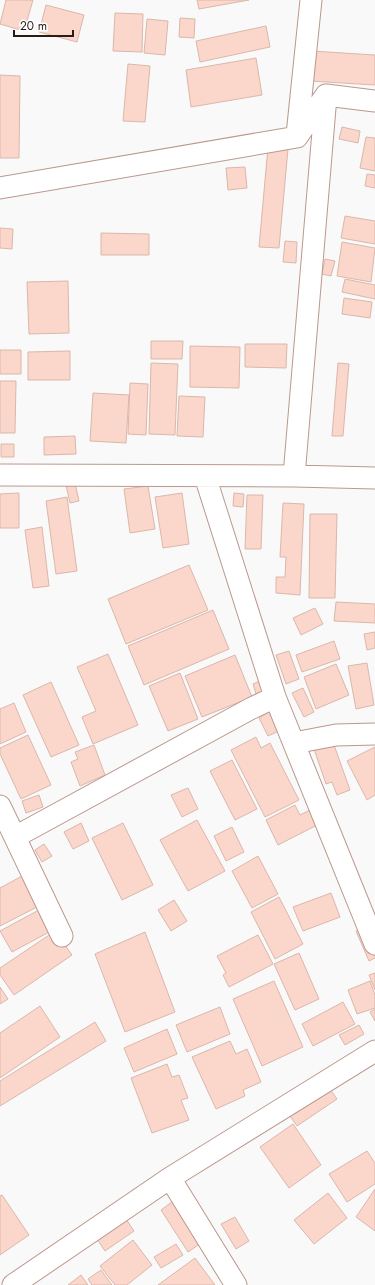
<svg xmlns="http://www.w3.org/2000/svg" width="375" height="1285" viewBox="0 0 375 1285" font-family="Jost,sans-serif">
  <style>
    .building { fill: #fbd6ca; stroke: #dbb7ab }
    .lines { fill: none; stroke-linecap: round; stroke-linejoin: round }
    .street-casing { stroke: #bb988d; stroke-width: 23 }
    .street { stroke: #fff; stroke-width: 21 }
  </style>
  <rect width="100%" height="100%" fill="#f9f9f9"/>
  <path class="building" d="M6,0H33L24,31L0,24Z
    M197,0H249L199,9Z
    M46,5L84,15L77,42L39,32Z
    M115,13L143,14L142,52L113,51Z
    M180,18L195,19L194,38L179,37Z
    M147,19L168,21L165,55L144,53Z
    M266,26L270,47L200,62L196,41Z
    M312,51L375,55V85L310,81Z
    M256,58L262,95L191,107L186,70Z
    M128,64L150,66L145,122L123,121Z
    M0,75L20,76L19,158H0Z
    M342,127L360,131L358,143L339,139Z
    M366,137L375,138V171L360,168Z
    M268,147L288,149L279,248L259,247Z
    M245,167L247,188L228,190L226,168Z
    M367,174L375,175V188L365,186Z
    M345,216L375,221V244L341,238Z
    M0,228L13,229L12,249L0,248Z
    M101,233L149,234V255H101Z
    M285,241L297,242L296,263L283,262Z
    M342,242L375,248L371,282L337,276Z
    M325,259L335,261L331,276L322,274Z
    M345,279L375,285V299L342,292Z
    M68,281L69,333L29,334L27,282Z
    M344,298L372,302L370,318L342,314Z
    M151,341H183L182,359H151Z
    M245,344H287L286,368L245,367Z
    M190,346L240,347L239,388L190,387Z
    M0,350H21V374H0Z
    M70,351V380H28V352Z
    M151,363L178,364L175,435L149,434Z
    M338,363L349,364L343,436H332Z
    M0,381H16L15,433H0Z
    M130,383L148,384L146,435L128,434Z
    M93,393L129,395L126,443L90,441Z
    M179,396L205,397L203,437L177,436Z
    M75,436L76,454L44,455V437Z
    M1,444H14V457H1Z
    M75,483L79,501L70,503L66,485Z
    M148,486L155,529L130,533L124,489Z
    M19,493V528H0V494Z
    M182,493L189,544L163,548L155,497Z
    M234,493L244,494L243,507L233,506Z
    M247,495H263L261,549H245Z
    M67,497L77,571L56,574L46,501Z
    M283,503L304,504L300,595L276,593V577H285L286,557H280Z
    M310,514H337L335,598H309Z
    M42,527L49,586L33,588L25,530Z
    M189,565L208,610L126,644L108,599Z
    M336,602L375,604V623L334,621Z
    M315,608L323,624L301,635L293,618Z
    M213,610L229,649L144,685L128,646Z
    M375,632V648L367,650L364,634Z
    M334,641L340,659L302,672L296,655Z
    M289,651L299,679L286,684L276,655Z
    M108,654L138,725L93,744L82,717L96,711L77,667Z
    M235,655L252,697L202,717L185,676Z
    M367,663L374,705L356,709L348,666Z
    M336,664L349,695L316,709L304,677Z
    M180,673L198,719L168,731L149,686Z
    M262,680L267,693L257,697L253,684Z
    M51,682L79,745L51,757L23,695Z
    M303,688L314,712L304,717L292,693Z
    M14,703L26,732L0,744V709Z
    M269,712L279,731L268,736L259,718Z
    M28,735L51,785L21,799L0,754V748Z
    M256,737L261,748L270,743L299,800L265,817L231,750Z
    M333,742L350,790L337,795L332,782L326,784L314,749Z
    M94,745L105,775L80,786L71,762L78,759L75,752Z
    M375,747V795L367,800L347,761Z
    M232,760L257,809L235,820L210,771Z
    M188,788L198,809L182,817L171,795Z
    M39,795L43,807L26,813L22,801Z
    M295,805L300,815L314,808L321,823L278,845L266,820Z
    M197,820L225,871L188,891L160,840Z
    M81,823L89,841L73,849L64,832Z
    M123,823L153,885L122,900L92,838Z
    M232,827L244,852L226,861L214,836Z
    M44,844L52,856L42,862L35,850Z
    M258,856L278,894L252,908L232,871Z
    M22,876L37,907L0,926V888Z
    M331,893L340,917L303,931L293,907Z
    M279,897L303,944L275,959L251,912Z
    M174,900L187,921L171,931L158,910Z
    M39,910L51,931L12,952L0,931Z
    M364,928L375,952V958L369,961L356,931Z
    M55,931L72,955L14,995L0,975V968Z
    M145,932L175,1012L125,1032L95,954Z
    M258,935L273,964L229,987L223,975L226,973L217,956Z
    M299,953L319,999L295,1010L274,964Z
    M375,973V990L369,975Z
    M274,981L303,1047L262,1066L233,999Z
    M370,981L375,995V1008L357,1014L348,990Z
    M0,987L8,999L0,1004Z
    M343,1002L355,1024L313,1046L302,1024Z
    M40,1006L60,1037L0,1078V1033Z
    M220,1007L230,1034L187,1052L176,1025Z
    M375,1009V1021L370,1012Z
    M95,1022L106,1041L0,1106V1081Z
    M359,1025L364,1034L345,1045L339,1035Z
    M167,1029L177,1054L134,1072L124,1048Z
    M230,1041L236,1054L247,1049L261,1082L243,1090L245,1096L216,1109L192,1057Z
    M167,1064L172,1077L179,1075L188,1098L181,1100L189,1120L152,1133L131,1078Z
    M325,1082L337,1099L297,1126L285,1109Z
    M293,1124L321,1165L289,1188L260,1147Z
    M367,1151L375,1163V1184L347,1202L329,1174Z
    M375,1189V1231L356,1217Z
    M328,1193L347,1218L314,1244L294,1220Z
    M2,1195L29,1235L0,1255V1196Z
    M176,1199L204,1241L188,1252L161,1210Z
    M235,1217L249,1241L236,1249L221,1224Z
    M126,1219L134,1231L105,1251L97,1239Z
    M133,1240L152,1265L127,1285H115L100,1266Z
    M176,1244L183,1255L161,1268L154,1257Z
    M195,1258L215,1285H158Z
    M101,1270L112,1285H92L88,1279Z
    M81,1275L88,1285H68Z"/>
  <g class="lines">
    <defs>
      <path id="street" d="M297,135L311,0
        M0,188L297,137L326,95L375,101
        M0,475L294,476L375,478
        M205,476L275,697L375,944
        M294,476L326,96
        M294,743L336,735L375,734
        M0,806L62,936
        M15,837L250,709L275,697
        M170,1178L236,1285
        M13,1285L170,1178L375,1051"/>
    </defs>
    <use href="#street" class="street-casing"/>
    <use href="#street" class="street"/>
  </g>
  <path d="M14 30v6h59v-6" fill="none" stroke="#291c17" stroke-width="2"/>
  <text x="20" y="30" font-size="12" fill="#291c17" stroke="#ffffff" stroke-width="3" paint-order="stroke">20 m</text>
</svg>
